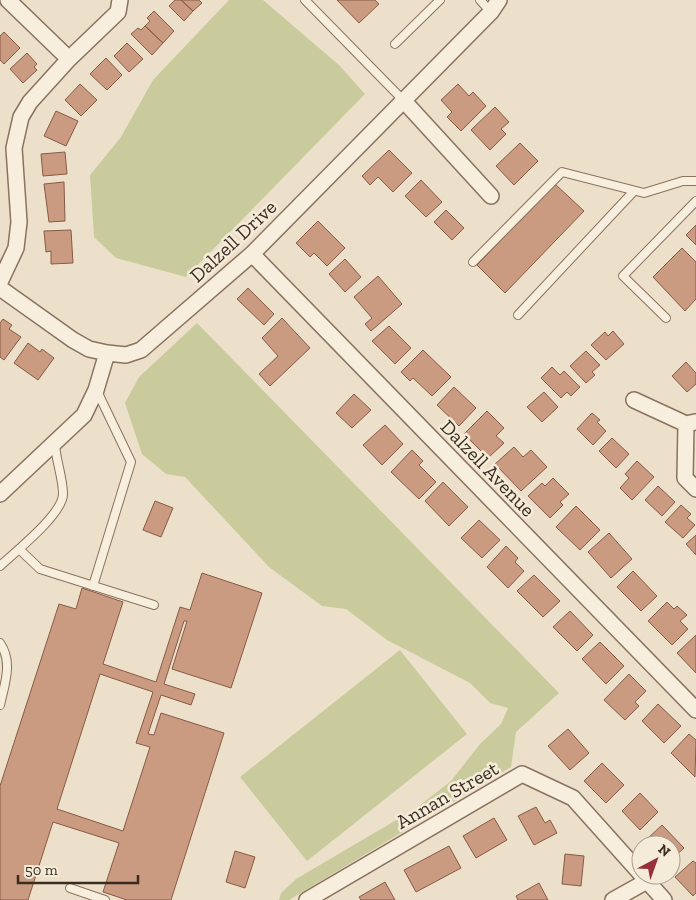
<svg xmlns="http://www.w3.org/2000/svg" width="696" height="900" viewBox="0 0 696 900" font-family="'Zilla Slab',serif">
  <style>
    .green { fill: #c9cb9d }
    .building { fill: #ca9a81; stroke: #875b45; fill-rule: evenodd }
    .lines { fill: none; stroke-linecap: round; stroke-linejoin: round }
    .lane-casing { stroke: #89725f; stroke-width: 10 }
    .street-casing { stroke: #89725f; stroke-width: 18 }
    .lane { stroke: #f8eedd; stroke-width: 8 }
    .street { stroke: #f8eedd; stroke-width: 15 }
    .labels { text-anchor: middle; stroke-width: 5; stroke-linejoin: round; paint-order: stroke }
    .street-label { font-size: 20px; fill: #3a2c21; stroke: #f5ebd9 }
  </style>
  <rect width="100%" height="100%" fill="#ede0ca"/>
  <path class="green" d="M229,0H263L339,65L365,94L186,277L116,258L94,237L90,175L121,137L153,80Z
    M197,323L559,693L516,732L511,767L289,900H279L281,893L296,879L415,809L451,781L480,744L501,724L508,708L490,703L470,683L387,640L346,609L322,606L269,567L185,477L166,474L142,454L125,403L139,377Z
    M400,650L467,734L307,861L240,777Z"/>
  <path class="building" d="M175,0H181L193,11L184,21L169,6Z
    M181,0H199L202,3L193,11Z
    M337,0H375L379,4L359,23Z
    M154,11L174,31L163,43L145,26L150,21L147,18Z
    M145,26L163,43L152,55L131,34L138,28L141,30Z
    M4,32L20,48L4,64L0,60V36Z
    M127,43L143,59L129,72L114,56Z
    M27,53L37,64L34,67L37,70L23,83L10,69Z
    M106,58L122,75L107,90L90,74Z
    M80,84L97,100L81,116L65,100Z
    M458,84L469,96L473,92L486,106L461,131L447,117L452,112L441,100Z
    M495,107L509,122L501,129L506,134L490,150L471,130Z
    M56,111L78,121L66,146L44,136Z
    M520,143L538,161L514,185L496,166Z
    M389,150L412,173L393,192L378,177L370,185L362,176Z
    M65,152L67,174L43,176L41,154Z
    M421,180L442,202L426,217L405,196Z
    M64,182L65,221L49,222L44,184Z
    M555,184L584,211L505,293L477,265Z
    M446,210L464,228L452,240L434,222Z
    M318,221L345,248L327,266L314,253L310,257L296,243Z
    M696,225V245L686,235Z
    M71,230L73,263L51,264V251L46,252L44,231Z
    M682,248L696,262V299L685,311L653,277Z
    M345,259L361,277L345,292L329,274Z
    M378,276L402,304L371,331L365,324L372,318L354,297Z
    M248,288L274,314L264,325L237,299Z
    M282,318L310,348L270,386L259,374L278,356L262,338Z
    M3,319L12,325L9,329L21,337L4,360L0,357V323Z
    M389,326L411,348L395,364L372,341Z
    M613,331L624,344L606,360L591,345L605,332L608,336Z
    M28,343L40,352L42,349L54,358L38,380L14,363Z
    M423,350L451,377L432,396L413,378L410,381L401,372Z
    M586,351L600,365L592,372L595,375L586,383L570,366Z
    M686,362L696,373V384L687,392L672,376Z
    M552,367L560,375L564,371L580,387L571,396L567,392L561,398L541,378Z
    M454,387L476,408L459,426L437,405Z
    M544,392L558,407L542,422L527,407Z
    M354,394L371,410L352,428L336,413Z
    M487,411L504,428L496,436L504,443L488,458L464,434Z
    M592,413L600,420L597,422L606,431L593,445L577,429Z
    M385,425L403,444L382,465L363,445Z
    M612,438L629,454L616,468L599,451Z
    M514,447L523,457L531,450L547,467L521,491L495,464Z
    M412,450L423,461L419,465L436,482L419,499L391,472Z
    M637,461L654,477L632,500L620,488L629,478L625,474Z
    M553,478L569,494L560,502L563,505L550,518L528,496L542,483L545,486Z
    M443,482L468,507L449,526L425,501Z
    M658,486L675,502L662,516L645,500Z
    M155,501L173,508L161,537L143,530Z
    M681,505L691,514L687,518L695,525L683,538L665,522Z
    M576,506L600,530L580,550L556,527Z
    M479,520L500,540L482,558L461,538Z
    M609,533L632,559L611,578L588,552Z
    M696,535V555L686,544Z
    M506,546L518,558L515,562L524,571L508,588L487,567Z
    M633,571L657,596L641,611L617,587Z
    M202,573L262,593L231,688L172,669L187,621H184L164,684L195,694L191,705L161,695L148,734L154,735L161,713L224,733L171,900H127L103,892L119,843L53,822L28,900H0V786L59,604L76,609L82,588L123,602L103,664L156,682L180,607L190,610ZM100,674L153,692L136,743L150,747L123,831L57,809Z
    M534,575L560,601L543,617L517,591Z
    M667,602L674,609L677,606L687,615L680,621L688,629L672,645L648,621Z
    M570,611L593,635L577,651L553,627Z
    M696,635V673L677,653Z
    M600,642L624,666L606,684L582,659Z
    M629,674L646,691L635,702L639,706L625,720L604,700Z
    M658,704L681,726L664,743L642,721Z
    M568,729L589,753L570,770L548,746Z
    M689,734L696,740L695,777L671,753Z
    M602,763L624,785L606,803L584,781Z
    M640,793L658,812L640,830L622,811Z
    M536,807L545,823L550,820L557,833L534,845L518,816Z
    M494,818L507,840L476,858L463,836Z
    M662,825L684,848L671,860V845H649L645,841Z
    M449,846L461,868L416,892L404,870Z
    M235,851L255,857L245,888L226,882Z
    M565,854L584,856L581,886L562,884Z
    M693,861L696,863V893L693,896L675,877Z
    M385,882L395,900H361L359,897Z
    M539,883L548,900H518L516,896Z"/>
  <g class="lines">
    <defs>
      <path id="lane" d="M305,0L403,100
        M480,0L491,12
        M395,44L440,0
        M473,262L562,172L644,193L683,181H696
        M518,315L634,191
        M666,318L623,276L696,201
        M19,549L40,569L154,605
        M0,566C15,552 63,514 63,494C63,478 56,461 55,444
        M93,586L131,462L97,391
        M0,643C13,662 5,683 0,705
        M70,888L105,900"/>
      <path id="street" d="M8,0L69,59
        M403,100L491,196
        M252,254L696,710
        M0,282L16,248L19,222L14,148L21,117L30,102L69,59L118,12L120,0
        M0,288L73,340L89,349L107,353
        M634,400L686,424L695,422
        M686,424L685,478L696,489
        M0,494L84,415L96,390L107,353L126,355L141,350L252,254L491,12L499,0
        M642,875L664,900
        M307,900L522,774L573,798L641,874
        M613,900L647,881"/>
    </defs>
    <use href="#lane" class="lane-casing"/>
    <use href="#street" class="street-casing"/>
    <use href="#lane" class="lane"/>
    <use href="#street" class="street"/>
  </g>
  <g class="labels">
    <g class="street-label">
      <text transform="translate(233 241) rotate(-43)" y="7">Dalzell Drive</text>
      <text transform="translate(488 468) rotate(46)" y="7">Dalzell Avenue</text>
      <text transform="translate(447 795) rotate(-30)" y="7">Annan Street</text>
    </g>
  </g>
  <g transform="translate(656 860) rotate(41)"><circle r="24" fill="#f5ebd9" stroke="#aa9f8f"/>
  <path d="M0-4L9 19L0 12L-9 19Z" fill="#963139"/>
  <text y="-8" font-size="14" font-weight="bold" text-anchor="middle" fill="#3a2c21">N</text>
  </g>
  <path d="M18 875v8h120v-8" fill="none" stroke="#3a2c21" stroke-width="2.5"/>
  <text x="25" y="875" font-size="15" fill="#3a2c21" stroke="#f5ebd9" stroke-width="4" paint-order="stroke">50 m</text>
</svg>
